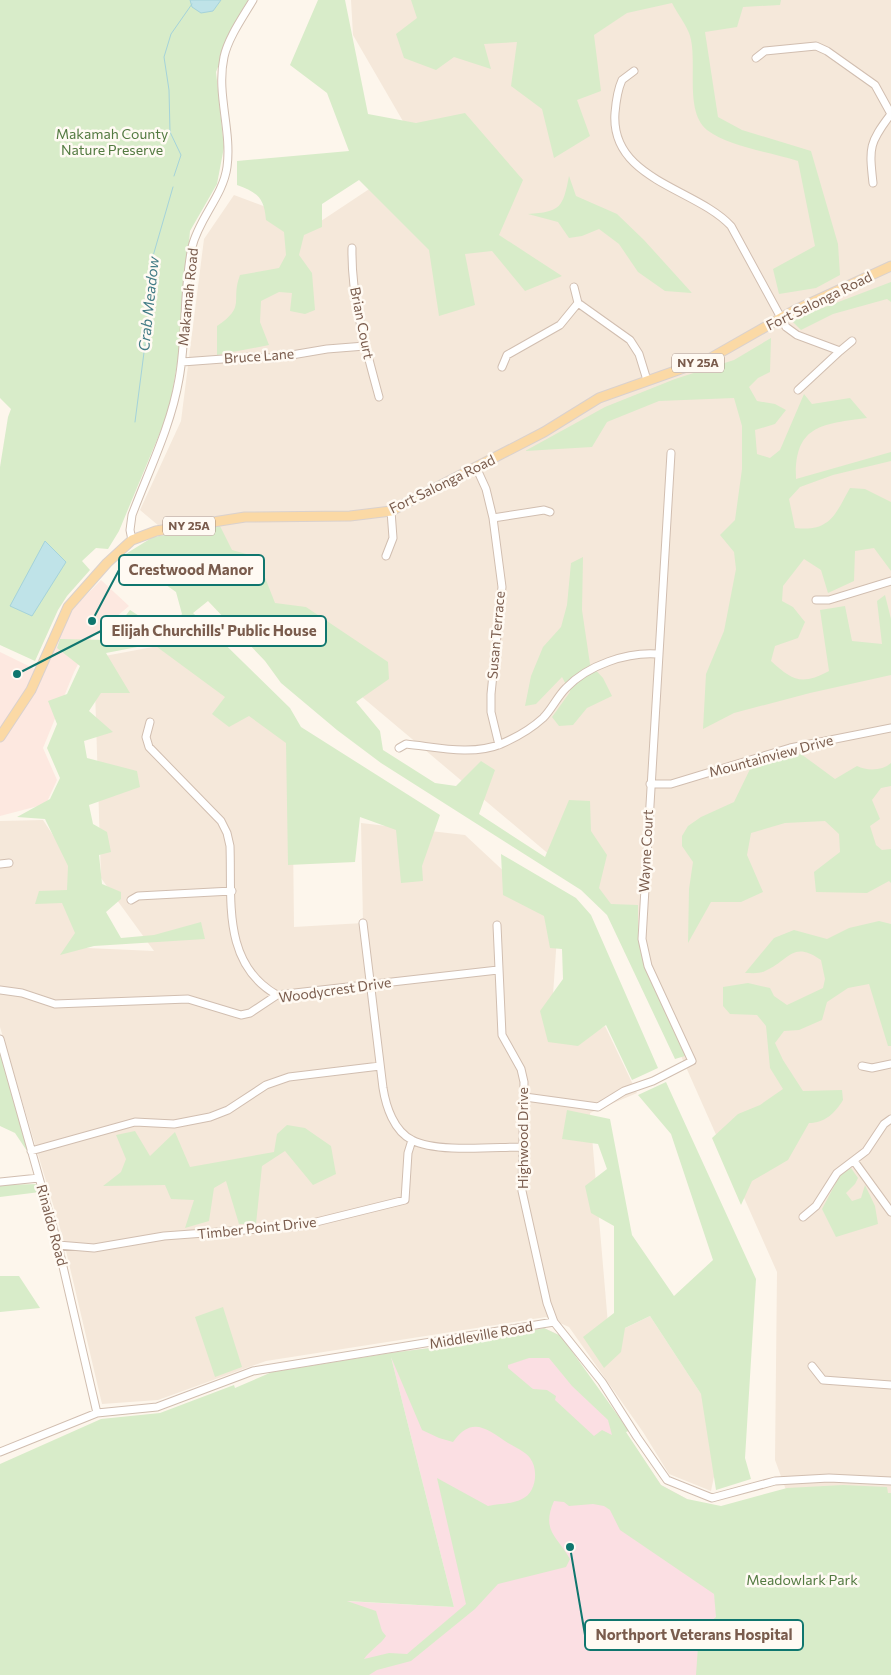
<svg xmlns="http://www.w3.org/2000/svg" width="891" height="1675" viewBox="0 0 891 1675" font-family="Commissioner,sans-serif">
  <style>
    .residential { fill: #f5e8da }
    .commercial { fill: #fde8e0 }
    .medical { fill: #fbdfe3 }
    .green { fill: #d8ecc9; fill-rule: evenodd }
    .water { fill: #bfe3e8; stroke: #a5d3da }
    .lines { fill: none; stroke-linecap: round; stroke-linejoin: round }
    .stream { stroke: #a5d3da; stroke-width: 1 }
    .minor-casing { stroke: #d1beb0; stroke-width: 9 }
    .major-casing { stroke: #dad1cd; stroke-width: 11 }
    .minor { stroke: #fff; stroke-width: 7 }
    .major { stroke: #fbd9a5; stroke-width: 9 }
    .labels { text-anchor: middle; stroke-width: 5; stroke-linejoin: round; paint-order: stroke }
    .shield { fill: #fffaf3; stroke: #a28b7f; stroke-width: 1 }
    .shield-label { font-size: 12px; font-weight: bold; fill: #7a5c4d }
    .park-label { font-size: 14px; fill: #537a41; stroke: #fffaf3 }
    .street-label { font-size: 14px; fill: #7a5c4d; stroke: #fffaf3 }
    .water-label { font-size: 15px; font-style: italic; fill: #437c86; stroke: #fffaf3 }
    .leader { fill: none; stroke: #0f766e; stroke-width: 2 }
    .callout-dot { fill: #0f766e; stroke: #fffaf3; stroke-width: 2 }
    .callout { fill: #fffaf3; stroke: #0f766e; stroke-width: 2 }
    .callout-label { font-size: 15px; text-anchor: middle; font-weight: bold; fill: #7a5c4d }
  </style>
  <rect width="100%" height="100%" fill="#fdf6ec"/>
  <path class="residential" d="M351,0H891V1493L786,1490L775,1460L777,1272L630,941L589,888L140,510L181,421L204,239L234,195L315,225L422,154L353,35Z
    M158,646L292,744L294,927L363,923L361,823L465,835L558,922L550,1039L576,1044L605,1026L637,1093L590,1113L609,1336L650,1316L724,1429L711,1491L669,1474L643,1432L569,1327L546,1317L266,1361L158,1400L102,1404L63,1238L0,1027V821L43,820L72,864L70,918L87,948L154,951L101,878L94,658Z"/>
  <path class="commercial" d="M101,580L129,606L92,637L74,672L43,748L57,780L46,804L0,816V652L43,673L71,611Z"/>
  <path class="medical" d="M544,1328L561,1336L661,1485L687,1499L737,1675H289L343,1601L454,1607L390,1353L446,1346Z"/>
  <path class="green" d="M0,0H248L235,23L216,72L224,147L217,184L190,231L180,347L169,411L119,531L108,549L96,548L82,561L90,570L67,596L58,610L35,661L0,645V467L8,417L11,409L0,398Z
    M318,0H345L368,114L416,123L465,113L523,180L499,235L562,276L525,291L492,251L465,254L475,305L439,316L429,250L359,180L322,204V227L304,235L299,255L312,273L315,310L305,314L290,311L292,293L279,292L261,301L260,322L269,345L217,355V326C247,306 230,301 240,275L279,268L286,255L284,232L266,220C264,197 258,193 237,185V161L349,151L327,93L290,65Z
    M411,0H781L780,5L743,7L737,27L705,32L718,117L742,130L811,151L838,244L840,275L816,288L779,294L773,269L815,246L798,161C771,152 729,147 707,130C683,111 699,58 689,33C685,23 677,13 672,3L627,13L594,35L601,91L577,100L590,136L554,158L542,109L511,86L517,42L484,44L491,69L454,57L436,70L404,58L396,34L417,18Z
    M569,176L576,196L617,214L644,240L692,293L665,291L638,272L619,244L599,229L582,236L569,238L558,222L528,214C561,212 563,207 569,176Z
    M891,282V302L887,299L833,314L801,330L791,320Z
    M771,338L770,372L758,378L749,387L757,401L775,404L786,410L775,424L755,430L757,454L770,458L780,450L804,394L812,404L850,398L867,418C822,424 794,425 796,479L891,452V461L833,475L800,487L789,499L795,528C830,532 835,515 850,488L865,489L891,502V571L874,548L855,551L854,581L828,593L821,570L804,559L783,586L782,601L793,607L805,622L798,638L775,646L771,661C792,680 801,686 829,671L820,610L845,606L852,641L882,644L877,601L885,595L891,619V675L810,693L734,713L703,729L706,674L724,631L736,569L734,552L720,535L735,520L742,469V426L734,398L659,401L607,422L592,447L525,451L605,407L675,379L734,360Z
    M220,526L232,550L257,557L275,603L306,607L388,662L389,679L356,702L380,731L383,750L435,783L456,786L481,761L495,770L479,814L545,857L569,800L590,801L591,831L607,855L599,888L611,904L638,905V938L642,958L685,1056L675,1059L607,915L581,890L381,763L337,730L281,683L265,661L208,601L193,613L290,708L301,727L440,815L422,866L423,881L401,883L396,830L360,817L355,862L288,865L286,743L249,716L229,727L212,714L225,697L153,644L106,653L130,693H101L89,711L113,732L84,741L87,758L137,771L140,787L89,805L93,824L107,832L111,852L99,855L102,884L121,892V899L106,912L121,938L154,935L201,922L205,939L94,946L60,955L75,933L62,903L35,904L39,891L67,890L68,866L45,819L17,817L50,799L60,778L47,748L57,724L48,701L67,694L80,666L57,648L60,639L107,640L130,610L167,634L182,614L176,592L124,555L153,537Z
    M583,557L582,610L590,664L603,678L612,696L587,708L573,725L559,726L552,717L570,692L562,677L536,704L525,706L531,676L543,647L561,627L567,605L571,563Z
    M801,754L835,779L857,766C867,771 882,771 891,763V786L881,788L872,800L880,819L870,826L876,845L882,850L891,849V883L889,881L867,893L816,892L814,872L840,852L839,834L825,821L785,823L751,833L747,855L763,892L741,902H711L688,943L689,889L693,862L682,846V836L688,826L701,817L734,802L752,765Z
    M501,854L576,898L591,915L658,1068L632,1080L606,1025L578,1046L548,1042L540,1011L563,979L562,949L550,948L544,916L503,895Z
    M879,921L891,924V1046H888L869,984L848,988L827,1002L822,1020L799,1030L784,1031L775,1043L783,1060L803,1091L842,1090L843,1100C835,1113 825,1123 809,1123L788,1160L752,1181L741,1205L712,1138L738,1114L760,1105L783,1089L770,1068L766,1026L757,1015L730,1014L723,1006V987L748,983L770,988L774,996L787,1005L823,988L825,979L821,960C792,940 790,960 765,971C760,974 751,973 745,973L774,938L794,930L827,939L849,928Z
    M0,1050L29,1154L15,1133L0,1126Z
    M666,1082L756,1279L745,1458L751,1479L716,1490L701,1394L650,1316L625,1328L621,1352L604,1368L583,1337L614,1313V1226L591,1213L585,1186L607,1169L598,1144L562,1139L567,1110L610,1119L632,1235L674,1296L713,1260L671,1134L638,1095Z
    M287,1125L305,1128L331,1146L336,1174L313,1185L285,1151L262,1166L256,1224H239L226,1181L214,1188L209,1221L185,1228L194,1200L171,1199L165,1185L103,1186L121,1172L126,1159L116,1135L135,1131L150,1156L175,1132L190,1167L274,1152L277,1134Z
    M851,1168L858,1178L855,1184L846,1193L852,1201L861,1198L865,1185L875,1206L878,1224L836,1237L822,1209L840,1175Z
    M38,1184L40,1192L0,1197V1185Z
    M0,1276H19L40,1308L0,1312Z
    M223,1307L242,1367L215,1377L195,1317Z
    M544,1328L561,1336L629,1431L626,1432L661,1485L687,1499L721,1506L787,1488L843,1485L887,1487L888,1493H891V1675H696L699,1632L716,1617L714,1594L620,1530L610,1510L604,1506L593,1504L569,1506L564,1502L554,1501C541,1531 557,1536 570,1559L566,1567L498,1584L475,1609L411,1661L377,1670L369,1675H0V1464L101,1419L160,1413L234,1385L235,1388L272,1372L390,1353L446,1346ZM391,1357L422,1430L439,1438L453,1442C472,1415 487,1429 508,1443C515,1447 526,1452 530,1458C539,1470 536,1493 522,1499C513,1504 498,1504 488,1506L437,1478L466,1604L407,1654L389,1653L364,1659C370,1650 380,1645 386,1636L382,1631L376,1611L347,1601L454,1607ZM529,1358H549L572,1386L608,1420L612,1435L602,1430L594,1436L555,1400L556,1396L547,1390L533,1389L508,1368V1365Z"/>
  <path class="water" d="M190,0H221L213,11L201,13L192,7Z
    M45,541L66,562L32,616L10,606Z"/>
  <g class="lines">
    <path class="stream" d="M174,176L181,155L170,132L169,90L164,57L171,34L192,4
      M135,422L150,306L151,263L173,187"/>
    <defs>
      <path id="minor" d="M756,58L765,51L816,46L827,51L875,85L891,114
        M634,71L622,80C617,91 616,101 615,113C610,180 696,188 731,226L786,327L797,335L840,351L798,390
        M873,183C869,147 869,143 891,114
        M352,248C351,298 366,349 379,397
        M574,287L578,303L630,340L639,354L647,380
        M840,351L852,341
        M182,362L250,357L274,358L327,349L365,346
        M502,367L507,355L560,325L578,303
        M476,467L486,489L493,518L502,587L491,694V712L499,745
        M493,518L544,510L550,512
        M132,540L130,530L132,515C149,470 171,426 179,379C187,335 183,290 192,247C199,218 223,196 227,167C232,130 216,94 224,57C228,38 243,17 253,0
        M386,556L393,538L391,511
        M816,600H829L891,581
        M150,722L146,737L149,747L221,821L227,833L230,846C232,901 222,964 277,995
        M399,748L406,744C436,747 472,756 501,744C515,738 531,729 543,718C552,709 557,697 566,688C588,665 627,652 657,654
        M650,784H671L790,748L891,728
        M0,864L9,863
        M131,900L138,896L232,891
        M363,923L383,1088C386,1107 394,1131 412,1140C436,1153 494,1147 523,1147
        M497,925L502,1035L521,1069L524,1082L522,1191L547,1303L554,1322
        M0,990L22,993L55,1004L188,999L241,1015L250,1013L277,995L498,970
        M0,1039L58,1245L97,1413
        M862,1066L872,1068L891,1064
        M525,1097L598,1107L624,1091L653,1081L692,1061L648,966L642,939L671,453
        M31,1151L135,1122L174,1124L210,1117L228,1110L266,1085L289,1077L380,1066
        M854,1161L891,1212
        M0,1182L39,1178
        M803,1217L816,1206L837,1173L866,1151L884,1124L891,1119
        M58,1245L94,1248L164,1236L300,1226L405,1200L408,1153L412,1140
        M812,1366L823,1380L891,1385
        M0,1452L97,1413L157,1407L253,1371L554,1322L602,1382L637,1437L667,1480L712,1498L775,1481L829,1478L891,1481"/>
      <path id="major" d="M0,737L31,690L68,607L107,563L132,540L156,531L245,517L350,516L391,511L544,432L599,398L709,359L795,310L891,266"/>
    </defs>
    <use href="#minor" class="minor-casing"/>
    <use href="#major" class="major-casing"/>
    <use href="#minor" class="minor"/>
    <use href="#major" class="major"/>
  </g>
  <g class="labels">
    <g class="shield">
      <rect x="672" y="353.5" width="52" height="19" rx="4"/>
      <rect x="163" y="516.5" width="52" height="19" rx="4"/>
    </g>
    <g class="shield-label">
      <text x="698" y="367">NY 25A</text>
      <text x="189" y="530">NY 25A</text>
    </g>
    <g class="park-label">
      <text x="112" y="139">Makamah County<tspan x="112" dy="16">Nature Preserve</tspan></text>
      <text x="802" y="1585">Meadowlark Park</text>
    </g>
    <g class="street-label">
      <text transform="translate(188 297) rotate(-84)" y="5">Makamah Road</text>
      <text transform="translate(819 301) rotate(-26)" y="5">Fort Salonga Road</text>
      <text transform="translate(362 323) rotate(79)" y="5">Brian Court</text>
      <text transform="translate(259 356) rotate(-4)" y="5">Bruce Lane</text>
      <text transform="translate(442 484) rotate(-26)" y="5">Fort Salonga Road</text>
      <text transform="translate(496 635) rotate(-85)" y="5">Susan Terrace</text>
      <text transform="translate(771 756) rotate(-15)" y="5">Mountainview Drive</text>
      <text transform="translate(646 851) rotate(-87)" y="5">Wayne Court</text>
      <text transform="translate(335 990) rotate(-8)" y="5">Woodycrest Drive</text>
      <text transform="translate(523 1138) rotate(-90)" y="5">Highwood Drive</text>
      <text transform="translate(52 1225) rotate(75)" y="5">Rinaldo Road</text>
      <text transform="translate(257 1228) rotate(-6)" y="5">Timber Point Drive</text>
      <text transform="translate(481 1335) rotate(-10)" y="5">Middleville Road</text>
    </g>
    <g class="water-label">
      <text transform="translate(149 304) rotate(-84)" y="5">Crab Meadow</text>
    </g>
  </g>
  <path class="leader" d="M92 621L119 570M17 674L101 631M570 1547L585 1635"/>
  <g class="callout-dot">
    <circle cx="92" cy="621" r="5"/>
    <circle cx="17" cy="674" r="5"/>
    <circle cx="570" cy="1547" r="5"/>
  </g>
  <g class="callout">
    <rect x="119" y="555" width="145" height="30" rx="5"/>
    <rect x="101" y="616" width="225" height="30" rx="5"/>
    <rect x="585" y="1620" width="218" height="30" rx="5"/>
  </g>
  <g class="callout-label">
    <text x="191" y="575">Crestwood Manor</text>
    <text x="214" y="636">Elijah Churchills' Public House</text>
    <text x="694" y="1640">Northport Veterans Hospital</text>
  </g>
</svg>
